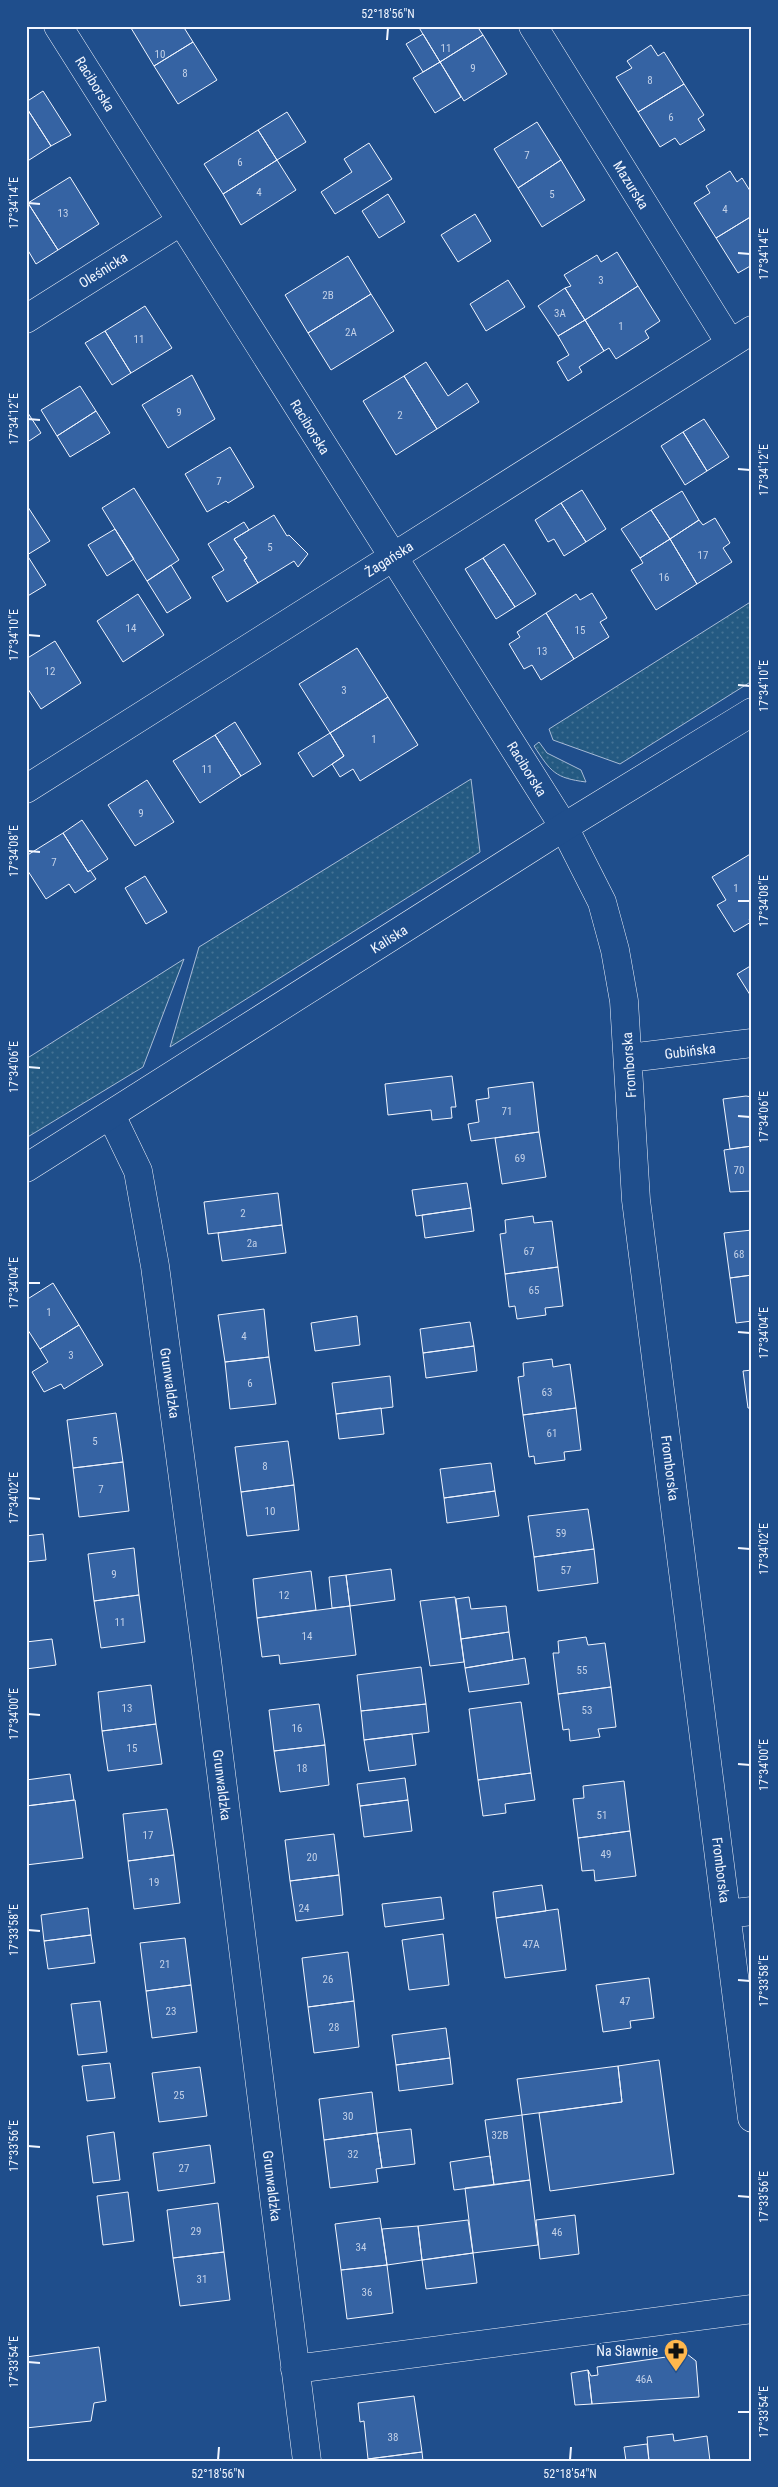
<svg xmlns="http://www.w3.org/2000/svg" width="778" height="2487" viewBox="0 0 778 2487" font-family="'Roboto Condensed',sans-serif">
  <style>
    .grass { fill: url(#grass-dots); stroke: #a8bbd7 }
    .building { fill: #3563a3; stroke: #f2f6ff }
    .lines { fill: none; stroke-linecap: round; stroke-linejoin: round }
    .minor-casing { stroke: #f2f6ff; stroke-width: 29 }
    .tertiary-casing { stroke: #f2f6ff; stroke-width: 29 }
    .minor { stroke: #1f4e8c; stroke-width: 28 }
    .tertiary { stroke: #1f4e8c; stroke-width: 28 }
    .ticks { fill: none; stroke: #f2f6ff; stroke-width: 2 }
    .labels { text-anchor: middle; stroke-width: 4; stroke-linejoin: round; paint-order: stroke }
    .number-label { font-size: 11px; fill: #c3d1e8 }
    .street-label { font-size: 14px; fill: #f2f6ff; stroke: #1f4e8c }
    .poi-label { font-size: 14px; fill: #f2f6ff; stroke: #1f4e8c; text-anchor: end }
    .neatline { fill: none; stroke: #f2f6ff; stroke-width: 2 }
    .ticks-label { font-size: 12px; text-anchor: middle; fill: #f2f6ff }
  </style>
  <defs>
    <pattern id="grass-dots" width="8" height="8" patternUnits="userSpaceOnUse" patternTransform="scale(1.25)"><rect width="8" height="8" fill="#245a82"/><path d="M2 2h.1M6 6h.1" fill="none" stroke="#447295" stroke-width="1.8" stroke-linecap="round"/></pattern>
  </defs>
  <rect width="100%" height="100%" fill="#1f4e8c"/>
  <path class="grass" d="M752,601V681L620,764L553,740L549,729Z
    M539,742L547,753L581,770L586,782C555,778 551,772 534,746Z
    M471,779L480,852L170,1047L199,947Z
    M184,959L143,1067L26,1138V1059Z"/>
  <path class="building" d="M134,26H183L193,42L154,66L131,28Z
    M418,26H477L483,35L440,62Z
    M423,34L440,62L423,72L406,44Z
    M483,35L507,74L464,101L440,62Z
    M193,42L217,80L178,104L154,66Z
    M651,45L658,56L664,52L684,84L638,112L616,77L632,68L627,61Z
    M440,62L461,97L435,113L413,78Z
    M684,84L704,115L698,119L705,130L680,145L675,138L660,147L638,112Z
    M43,91L71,135L51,146L26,107V102Z
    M26,107L51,146L26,162Z
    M287,112L306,142L277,160L258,130Z
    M537,122L561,160L518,188L494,149Z
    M258,130L277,160L223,194L204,164Z
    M369,143L392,179L335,214L321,192L352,172L344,159Z
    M277,160L296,190L241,225L223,194Z
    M561,160L585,200L542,227L518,188Z
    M730,171L737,182L742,178L752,194V216L716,238L694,203L710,193L706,186Z
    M70,177L99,224L58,250L28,203Z
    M388,194L405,222L379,238L362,211Z
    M28,203L58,250L36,264L26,247Z
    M475,214L491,241L458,262L441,235Z
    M752,216V265L738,273L716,238Z
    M617,252L638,286L585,320L565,288L571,286L564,275L597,255L601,262Z
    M348,256L371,294L308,333L285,295Z
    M508,280L525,307L486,331L470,304Z
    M638,286L660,321L645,331L649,338L616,359L609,348L604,351L585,320Z
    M565,288L585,320L558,336L538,306Z
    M371,294L394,331L331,370L308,333Z
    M145,306L172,348L131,373L105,331Z
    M585,320L604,351L579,367L582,372L568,381L557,362L569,355L558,336Z
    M105,331L131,373L112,385L85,343Z
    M426,362L448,396L467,383L479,402L437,429L404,376Z
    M192,375L215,419L168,448L142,405Z
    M404,376L437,429L396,455L363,401Z
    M80,386L96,411L57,436L41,410Z
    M26,410L41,433L26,443Z
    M96,411L110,433L70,457L57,436Z
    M704,419L729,457L707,471L683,432Z
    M683,432L707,471L685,485L661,446Z
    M230,447L254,487L228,503L226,501L207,512L185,474Z
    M134,488L179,560L147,581L102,508Z
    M582,490L606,529L586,542L561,503Z
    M682,491L699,520L670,539L651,510Z
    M561,503L586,542L564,556L554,539L548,542L535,520Z
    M26,504L50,541L27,555L26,553Z
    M651,510L670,539L640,558L621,529Z
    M274,515L287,536L289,535L308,554L298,567L294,561L258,583L244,560L247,558L234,539Z
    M715,518L730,543L723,548L732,562L697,584L670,539L699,520L703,525Z
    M244,522L249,530L234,539L247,558L244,560L258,583L227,602L212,577L224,570L208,544Z
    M115,529L134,559L107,576L88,545Z
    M670,539L697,584L656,610L631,570L643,563L640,558Z
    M504,544L536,594L515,607L483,558Z
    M27,555L46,585L26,597V556Z
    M483,558L515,607L496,619L465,569Z
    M171,565L191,598L167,613L147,581Z
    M592,593L607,618L600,622L609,637L574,659L546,613L576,594L580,600Z
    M138,594L164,635L123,662L97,621Z
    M546,613L574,659L541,680L532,665L524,669L509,644L520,637L517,632Z
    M55,641L81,683L41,709L26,686V659Z
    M357,648L388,697L330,733L299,684Z
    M388,697L418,745L360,781L353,769L340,777L332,764L344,756L330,733Z
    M235,722L261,764L241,776L215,735Z
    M330,733L344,756L313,777L298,753Z
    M215,735L241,776L200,803L173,761Z
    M147,780L174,822L135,846L108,805Z
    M82,820L108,859L88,872L63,833Z
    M63,833L88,872L90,870L96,879L75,893L69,884L46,899L26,868V856Z
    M752,853V918L749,919L751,922L734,932L717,905L726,900L712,877Z
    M145,876L167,912L146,924L125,888Z
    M752,965V998L737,974Z
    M452,1076L456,1107H451L452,1118L432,1120L431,1110L388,1115L385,1084Z
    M533,1082L539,1132L471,1141L468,1124L479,1122L476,1100L489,1098L488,1088Z
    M746,1096L752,1097V1146L730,1149L723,1099Z
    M539,1132L546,1177L502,1184L495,1138Z
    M752,1146V1191L730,1192L724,1150Z
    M467,1183L471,1208L416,1216L412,1190Z
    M278,1193L282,1225L208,1234L204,1202Z
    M471,1208L474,1231L425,1238L422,1215Z
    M533,1216L534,1223L552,1221L558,1267L505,1274L500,1234L506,1233L505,1220Z
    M282,1225L286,1253L222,1261L218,1233Z
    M752,1230V1275L730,1278L724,1233Z
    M558,1267L563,1306L545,1308L546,1315L517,1319L515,1306L509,1307L505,1274Z
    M752,1275V1321L736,1323L730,1278Z
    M53,1283L79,1325L40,1349L26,1327V1300Z
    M264,1309L269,1357L225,1362L218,1315Z
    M357,1316L360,1345L315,1351L311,1323Z
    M470,1322L474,1346L423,1353L420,1329Z
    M79,1325L103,1365L64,1389L61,1384L44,1392L32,1372L48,1362L40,1349Z
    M474,1346L477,1371L426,1378L423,1353Z
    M269,1357L276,1404L230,1409L225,1362Z
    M552,1359L553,1367L570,1364L576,1408L523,1415L518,1377L524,1376L523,1363Z
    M752,1370V1408H748L743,1371Z
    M390,1376L393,1407L336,1414L332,1383Z
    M381,1408L384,1434L339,1439L336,1414Z
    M576,1408L581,1450L564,1452L565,1460L535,1464L534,1456L529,1457L523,1415Z
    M116,1413L123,1462L73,1468L67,1420Z
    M288,1441L294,1485L241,1492L235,1447Z
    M123,1462L129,1511L79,1517L73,1468Z
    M491,1463L495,1491L444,1498L440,1469Z
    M294,1485L299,1530L247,1536L241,1492Z
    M495,1491L499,1516L447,1523L444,1498Z
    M588,1509L594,1549L534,1557L528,1516Z
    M43,1534L46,1560L26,1562V1536Z
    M134,1548L139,1595L94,1601L88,1554Z
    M594,1549L598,1583L538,1591L534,1557Z
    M391,1569L395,1600L350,1606L346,1575Z
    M311,1571L316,1610L257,1618L253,1579Z
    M346,1575L350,1606L332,1608L329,1577Z
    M139,1595L145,1642L101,1648L94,1601Z
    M455,1597L464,1662L430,1666L420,1601Z
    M469,1597L471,1609L506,1606L509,1632L461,1639L456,1599Z
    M350,1606L356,1655L280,1664L279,1655L262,1657L257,1618Z
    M509,1632L513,1660L465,1668L461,1639Z
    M586,1637L588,1645L605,1643L611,1687L558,1694L553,1653H559L558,1641Z
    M52,1639L56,1665L26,1669V1642Z
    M525,1658L529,1684L469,1692L465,1668Z
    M421,1667L426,1704L361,1711L357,1675Z
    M151,1685L156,1724L102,1731L98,1692Z
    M611,1687L616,1727L598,1729L600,1737L570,1741L569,1729L563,1730L558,1694Z
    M521,1702L531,1773L478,1780L469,1709Z
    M319,1704L325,1745L274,1751L269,1710Z
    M426,1704L429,1732L364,1740L361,1711Z
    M156,1724L162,1764L108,1771L102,1731Z
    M412,1734L416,1765L369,1771L364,1740Z
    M325,1745L329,1785L280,1792L274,1751Z
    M531,1773L535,1800L505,1804L506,1813L483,1816L478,1780Z
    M70,1774L74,1800L26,1806V1780Z
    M405,1778L408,1800L360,1806L357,1784Z
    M624,1781L630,1831L578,1838L573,1799L584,1798L583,1786Z
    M75,1800L83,1858L26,1865V1806Z
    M408,1800L412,1831L364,1837L360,1806Z
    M167,1809L174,1855L128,1861L123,1814Z
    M630,1831L636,1876L595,1881L594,1870L582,1871L578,1838Z
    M334,1834L339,1875L290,1881L285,1840Z
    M174,1855L180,1903L134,1909L128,1861Z
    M339,1875L343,1915L296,1921L290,1881Z
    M542,1885L546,1911L496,1918L493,1892Z
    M441,1897L444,1919L385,1927L382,1904Z
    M88,1908L91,1935L44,1941L41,1915Z
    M558,1909L566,1970L505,1978L496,1918Z
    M443,1934L449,1985L409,1990L402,1940Z
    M91,1935L95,1963L48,1969L44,1941Z
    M185,1938L191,1985L146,1991L140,1943Z
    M348,1952L354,2001L308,2007L302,1958Z
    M649,1978L654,2018L630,2021L631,2028L603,2032L596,1985Z
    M191,1985L197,2032L152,2038L146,1991Z
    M100,2001L107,2052L78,2055L71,2004Z
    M354,2001L359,2047L314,2053L308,2007Z
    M446,2028L450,2058L396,2065L392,2035Z
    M450,2058L453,2084L399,2091L396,2065Z
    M659,2060L674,2174L550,2191L539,2113L622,2102L618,2066Z
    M110,2063L115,2098L87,2101L82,2066Z
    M618,2066L622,2102L522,2115L517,2079Z
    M200,2067L207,2116L159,2122L152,2073Z
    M372,2092L377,2133L324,2140L319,2099Z
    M522,2115L530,2180L494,2185L485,2120Z
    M411,2129L415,2164L382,2168L377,2133Z
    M114,2132L120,2180L93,2183L87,2136Z
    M377,2133L382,2168L376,2169L378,2182L330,2188L324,2140Z
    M210,2145L215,2183L158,2191L153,2153Z
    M490,2156L494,2185L454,2190L450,2162Z
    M530,2180L538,2245L473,2253L465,2188Z
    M128,2192L134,2241L103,2245L97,2196Z
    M218,2203L224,2252L173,2258L167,2210Z
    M575,2215L579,2254L540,2259L536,2220Z
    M380,2218L387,2265L341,2270L335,2224Z
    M468,2220L473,2253L422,2260L418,2226Z
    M418,2226L422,2260L387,2265L382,2229Z
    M224,2252L230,2300L180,2306L173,2258Z
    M473,2253L477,2283L426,2289L422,2260Z
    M387,2265L393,2313L347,2319L341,2270Z
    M99,2347L106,2401L94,2403L91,2421L26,2428V2357Z
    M687,2354L696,2361L699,2397L592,2404L588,2370L591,2376L598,2375L597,2367Z
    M588,2370L592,2404L575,2405L571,2373Z
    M414,2396L422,2452L368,2459L364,2421L360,2422L358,2403Z
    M673,2434L674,2441L707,2436L710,2461H649L647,2437Z
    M647,2444L649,2461H626L624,2447Z
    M422,2452L423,2461H368V2459Z"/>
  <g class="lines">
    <defs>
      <path id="minor" d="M58,26L564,827L602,902L615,950L624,1001L636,1200L752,2118
        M533,26L730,343
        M26,319L180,222
        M26,789L752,330
        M629,1058L752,1043
        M111,1115L138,1171L155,1266L207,1660L307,2461
        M726,1914L752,1911
        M295,2369L752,2309"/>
      <path id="tertiary" d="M26,1168L564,827L752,712"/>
    </defs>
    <use href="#minor" class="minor-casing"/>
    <use href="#tertiary" class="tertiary-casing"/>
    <use href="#minor" class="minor"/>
    <use href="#tertiary" class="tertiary"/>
  </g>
  <path class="ticks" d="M387,40L388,28M28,203L40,204M738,253L750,254M28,419L40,420M738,469L750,470M28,635L40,636M738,685L750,686M28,851L40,852M738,901H750M28,1067L40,1068M738,1116L750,1117M28,1283H40M738,1332L750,1333M28,1498L40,1499M738,1548L750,1549M28,1714L40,1715M738,1764L750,1765M28,1930L40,1931M738,1980L750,1981M28,2146L40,2147M738,2196L750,2197M28,2362L40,2363M738,2412H750M218,2460L219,2447M570,2460L571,2447"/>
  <defs>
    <symbol id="pharmacy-pin" viewBox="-11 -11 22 30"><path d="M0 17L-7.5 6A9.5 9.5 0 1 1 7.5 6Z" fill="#ffb74d" stroke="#1f4e8c"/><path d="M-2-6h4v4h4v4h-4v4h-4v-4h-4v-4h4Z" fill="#111"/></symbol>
  </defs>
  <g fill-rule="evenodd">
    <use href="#pharmacy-pin" x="662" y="2337" width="28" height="38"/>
  </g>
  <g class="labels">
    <g class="number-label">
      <text x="446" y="52">11</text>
      <text x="160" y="58">10</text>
      <text x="473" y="72">9</text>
      <text x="185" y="77">8</text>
      <text x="650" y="84">8</text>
      <text x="671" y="121">6</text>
      <text x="527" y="159">7</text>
      <text x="240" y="166">6</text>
      <text x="259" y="196">4</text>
      <text x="552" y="198">5</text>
      <text x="725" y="213">4</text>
      <text x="63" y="217">13</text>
      <text x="601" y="284">3</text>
      <text x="328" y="299">2B</text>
      <text x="560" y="317">3A</text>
      <text x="621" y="330">1</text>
      <text x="351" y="336">2A</text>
      <text x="139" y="343">11</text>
      <text x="179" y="416">9</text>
      <text x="400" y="419">2</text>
      <text x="219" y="485">7</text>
      <text x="270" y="551">5</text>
      <text x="703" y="559">17</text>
      <text x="664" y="581">16</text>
      <text x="131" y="632">14</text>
      <text x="580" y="634">15</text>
      <text x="542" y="655">13</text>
      <text x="50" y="675">12</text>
      <text x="344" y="694">3</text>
      <text x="374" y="743">1</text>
      <text x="207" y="773">11</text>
      <text x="141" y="817">9</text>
      <text x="54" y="866">7</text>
      <text x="736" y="892">1</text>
      <text x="507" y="1115">71</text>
      <text x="520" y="1162">69</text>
      <text x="739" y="1174">70</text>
      <text x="243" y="1217">2</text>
      <text x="252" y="1247">2a</text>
      <text x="529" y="1255">67</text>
      <text x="739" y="1258">68</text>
      <text x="534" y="1294">65</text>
      <text x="49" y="1316">1</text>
      <text x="244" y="1340">4</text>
      <text x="71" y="1359">3</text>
      <text x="250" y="1387">6</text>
      <text x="547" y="1396">63</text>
      <text x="552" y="1437">61</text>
      <text x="95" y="1445">5</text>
      <text x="265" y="1470">8</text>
      <text x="101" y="1493">7</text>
      <text x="270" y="1515">10</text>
      <text x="561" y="1537">59</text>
      <text x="566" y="1574">57</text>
      <text x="114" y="1578">9</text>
      <text x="284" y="1599">12</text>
      <text x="120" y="1626">11</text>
      <text x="307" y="1640">14</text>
      <text x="582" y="1674">55</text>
      <text x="127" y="1712">13</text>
      <text x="587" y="1714">53</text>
      <text x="297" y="1732">16</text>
      <text x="132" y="1752">15</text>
      <text x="302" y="1772">18</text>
      <text x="602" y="1819">51</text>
      <text x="148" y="1839">17</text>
      <text x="606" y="1858">49</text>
      <text x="312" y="1861">20</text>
      <text x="154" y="1886">19</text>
      <text x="304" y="1912">24</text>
      <text x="531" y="1948">47A</text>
      <text x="165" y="1968">21</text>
      <text x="328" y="1983">26</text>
      <text x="625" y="2005">47</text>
      <text x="171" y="2015">23</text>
      <text x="334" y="2031">28</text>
      <text x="179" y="2099">25</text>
      <text x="348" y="2120">30</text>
      <text x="500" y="2139">32B</text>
      <text x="353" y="2158">32</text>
      <text x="184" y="2172">27</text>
      <text x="196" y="2235">29</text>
      <text x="557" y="2236">46</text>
      <text x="361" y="2251">34</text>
      <text x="202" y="2283">31</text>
      <text x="367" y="2296">36</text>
      <text x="644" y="2383">46A</text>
      <text x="393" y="2441">38</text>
    </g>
    <g class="street-label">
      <text transform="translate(95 84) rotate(58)" y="5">Raciborska</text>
      <text transform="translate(631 185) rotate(58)" y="5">Mazurska</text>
      <text transform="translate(103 270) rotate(-32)" y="5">Oleśnicka</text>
      <text transform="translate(310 427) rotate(58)" y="5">Raciborska</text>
      <text transform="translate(389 559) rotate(-32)" y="5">Żagańska</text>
      <text transform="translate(527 769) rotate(58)" y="5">Raciborska</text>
      <text transform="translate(389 939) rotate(-32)" y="5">Kaliska</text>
      <text transform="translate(690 1051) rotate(-7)" y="5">Gubińska</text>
      <text transform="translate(629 1065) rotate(-94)" y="5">Fromborska</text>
      <text transform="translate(170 1383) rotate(82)" y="5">Grunwaldzka</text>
      <text transform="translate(670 1468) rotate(83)" y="5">Fromborska</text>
      <text transform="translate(222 1785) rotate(83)" y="5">Grunwaldzka</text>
      <text transform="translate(721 1870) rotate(83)" y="5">Fromborska</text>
      <text transform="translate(272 2186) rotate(83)" y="5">Grunwaldzka</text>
    </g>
    <g class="poi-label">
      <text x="658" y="2356">Na Sławnie</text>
    </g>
  </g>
  <rect width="778" height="2487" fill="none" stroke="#1f4e8c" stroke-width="55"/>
  <rect x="28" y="28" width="722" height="2432" class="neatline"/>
  <g class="ticks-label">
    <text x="388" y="18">52°18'56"N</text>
    <text transform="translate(14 203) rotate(-90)" y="4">17°34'14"E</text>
    <text transform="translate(764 254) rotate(-90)" y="4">17°34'14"E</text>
    <text transform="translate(14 419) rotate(-90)" y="4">17°34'12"E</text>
    <text transform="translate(764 470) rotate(-90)" y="4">17°34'12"E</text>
    <text transform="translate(14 635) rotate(-90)" y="4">17°34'10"E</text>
    <text transform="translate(764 686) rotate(-90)" y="4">17°34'10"E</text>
    <text transform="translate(14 851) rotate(-90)" y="4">17°34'08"E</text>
    <text transform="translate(764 901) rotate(-90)" y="4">17°34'08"E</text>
    <text transform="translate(14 1067) rotate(-90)" y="4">17°34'06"E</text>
    <text transform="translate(764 1117) rotate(-90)" y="4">17°34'06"E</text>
    <text transform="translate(14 1283) rotate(-90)" y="4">17°34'04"E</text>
    <text transform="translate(764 1333) rotate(-90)" y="4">17°34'04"E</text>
    <text transform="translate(14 1498) rotate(-90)" y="4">17°34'02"E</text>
    <text transform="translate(764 1549) rotate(-90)" y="4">17°34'02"E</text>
    <text transform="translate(14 1714) rotate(-90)" y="4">17°34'00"E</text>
    <text transform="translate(764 1765) rotate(-90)" y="4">17°34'00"E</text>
    <text transform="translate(14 1930) rotate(-90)" y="4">17°33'58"E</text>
    <text transform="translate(764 1981) rotate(-90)" y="4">17°33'58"E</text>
    <text transform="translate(14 2146) rotate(-90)" y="4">17°33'56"E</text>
    <text transform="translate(764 2197) rotate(-90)" y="4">17°33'56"E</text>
    <text transform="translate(14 2362) rotate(-90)" y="4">17°33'54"E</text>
    <text transform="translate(764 2412) rotate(-90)" y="4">17°33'54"E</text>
    <text x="218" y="2478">52°18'56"N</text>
    <text x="570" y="2478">52°18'54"N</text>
  </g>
</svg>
